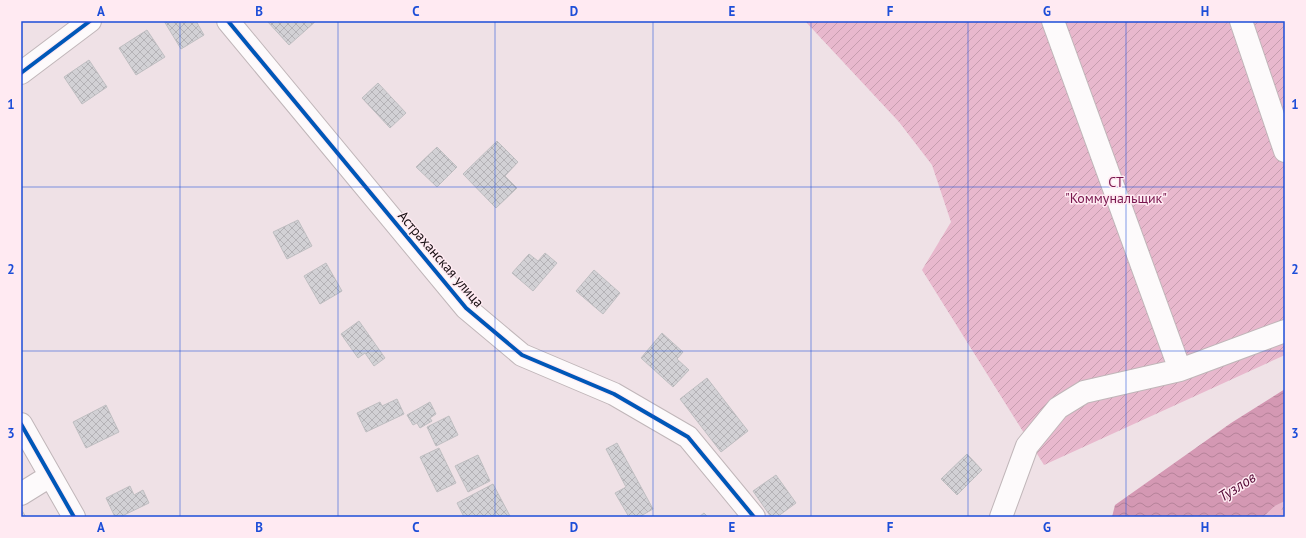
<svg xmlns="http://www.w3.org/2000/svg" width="1306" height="538" viewBox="0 0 1306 538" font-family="'PT Sans',sans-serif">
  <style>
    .forest { fill: url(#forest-crowns) }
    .garden { fill: url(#garden-furrows) }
    .water { fill: url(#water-waves) }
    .building { fill: url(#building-cross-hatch); stroke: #bfbec1 }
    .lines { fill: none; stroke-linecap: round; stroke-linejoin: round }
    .minor-casing { stroke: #c0b6b9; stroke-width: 24 }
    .minor { stroke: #fdfafb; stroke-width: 22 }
    .cycleway-casing { stroke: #ffeaf2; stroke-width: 6 }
    .cycleway { stroke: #0057b8; stroke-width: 4 }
    .grid { fill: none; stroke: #1d4ed8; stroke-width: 1; stroke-opacity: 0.55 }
    .labels { text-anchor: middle; stroke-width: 3; stroke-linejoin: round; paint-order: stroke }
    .park-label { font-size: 14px; fill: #79174e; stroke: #ffeaf2 }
    .street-label { font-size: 14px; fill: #170f12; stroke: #ffeaf2 }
    .water-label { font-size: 15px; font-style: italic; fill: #540834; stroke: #ffeaf2 }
    .neatline { fill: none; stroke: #1d4ed8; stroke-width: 1.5 }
    .grid-label { font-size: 13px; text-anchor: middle; font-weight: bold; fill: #1d4ed8 }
  </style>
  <defs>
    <pattern id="forest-crowns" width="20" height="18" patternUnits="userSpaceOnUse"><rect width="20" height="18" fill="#e8b8cd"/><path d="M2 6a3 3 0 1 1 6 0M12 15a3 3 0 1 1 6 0" fill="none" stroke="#c69daf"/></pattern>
    <pattern id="garden-furrows" width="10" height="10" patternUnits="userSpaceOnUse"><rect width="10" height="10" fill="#e8b8cd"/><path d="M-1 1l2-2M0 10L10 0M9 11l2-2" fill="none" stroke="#c69daf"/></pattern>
    <pattern id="water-waves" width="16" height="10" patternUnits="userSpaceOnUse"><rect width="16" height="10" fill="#d498b3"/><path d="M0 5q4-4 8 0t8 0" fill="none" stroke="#b58299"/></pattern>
    <pattern id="building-cross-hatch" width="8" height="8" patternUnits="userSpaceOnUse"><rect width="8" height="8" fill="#d2d1d5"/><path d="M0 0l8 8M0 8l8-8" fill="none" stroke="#b4b2b6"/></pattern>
  </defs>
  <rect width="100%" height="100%" fill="#efe1e6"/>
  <path class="forest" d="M1285,501V517H1263L1275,506Z"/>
  <path class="garden" d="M805,21H1285V355L1044,465L922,270L951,222L932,165L899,122Z"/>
  <path class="water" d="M1285,389V501L1275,506L1263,517H1112L1115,505L1231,423Z"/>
  <path class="building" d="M164,21H196L204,35L181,49Z
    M267,21H316L289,45Z
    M147,30L165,57L136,75L119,48Z
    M89,60L107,87L82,104L64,77Z
    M378,83L406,113L390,128L362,98Z
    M497,141L518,162L505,176L517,188L496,208L463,174Z
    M437,147L457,167L437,187L416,167Z
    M298,220L312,246L287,259L273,232Z
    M545,253L557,263L533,291L512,273L529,254L538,261Z
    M326,263L342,291L320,304L304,276Z
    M594,270L620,293L603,314L576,291Z
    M359,321L385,358L374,366L365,353L358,358L341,334Z
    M662,333L683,352L677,359L689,370L673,387L641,358Z
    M707,378L748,431L721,452L680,399Z
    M397,399L404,414L366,432L357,413L380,402L382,406Z
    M430,402L436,414L430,418L432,421L420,428L417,423L413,425L407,415Z
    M106,405L119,432L86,448L73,422Z
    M449,416L458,435L436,446L427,427Z
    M617,443L653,509L639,517H629L615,493L626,487L606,449Z
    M439,448L456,483L437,492L420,457Z
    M967,454L982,470L957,495L941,479Z
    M478,455L490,481L468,492L455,466Z
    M776,475L796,503L777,517H771L753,491Z
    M493,484L510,516L508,517H464L457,503Z
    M130,486L134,495L143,490L149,503L120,517H115L106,498Z
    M21,509L26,517H21Z
    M704,513L708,517H699Z"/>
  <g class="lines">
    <defs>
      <path id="minor" d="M228,21L466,308L522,355L614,394L688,437L754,517
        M1053,21L1180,370
        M1241,21L1285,151
        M21,73L90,21
        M21,424L74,517
        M21,494L50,476
        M1001,517L1027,446L1058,408L1084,392L1180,370L1285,331"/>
    </defs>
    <use href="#minor" class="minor-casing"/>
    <use href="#minor" class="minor"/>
    <defs>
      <path id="cycleway" d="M228,21L466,308L522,355L614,394L688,437L754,517
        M21,73L90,21
        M21,424L74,517"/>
    </defs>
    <use href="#cycleway" class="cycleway-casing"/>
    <use href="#cycleway" class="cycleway"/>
  </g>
  <path class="grid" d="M180,21V517M338,21V517M495,21V517M653,21V517M811,21V517M968,21V517M1126,21V517M21,187H1285M21,351H1285"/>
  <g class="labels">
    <g class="park-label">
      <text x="1116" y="187">СТ<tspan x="1116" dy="16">"Коммунальщик"</tspan></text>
    </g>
    <g class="street-label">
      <text transform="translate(441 259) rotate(49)" y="5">Астраханская улица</text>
    </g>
    <g class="water-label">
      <text transform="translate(1237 487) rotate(-33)" y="5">Тузлов</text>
    </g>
  </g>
  <rect width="1306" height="538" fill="none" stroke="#ffeaf2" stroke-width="44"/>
  <rect x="22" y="22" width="1262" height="494" class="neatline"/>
  <g class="grid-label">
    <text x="101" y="16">A</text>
    <text x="259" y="16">B</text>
    <text x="416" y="16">C</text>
    <text x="574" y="16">D</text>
    <text x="732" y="16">E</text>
    <text x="890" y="16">F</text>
    <text x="1047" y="16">G</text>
    <text x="1205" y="16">H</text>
    <text x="11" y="109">1</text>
    <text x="1295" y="109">1</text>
    <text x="11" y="274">2</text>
    <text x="1295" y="274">2</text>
    <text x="11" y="438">3</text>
    <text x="1295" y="438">3</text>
    <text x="101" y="532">A</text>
    <text x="259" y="532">B</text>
    <text x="416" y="532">C</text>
    <text x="574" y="532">D</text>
    <text x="732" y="532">E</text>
    <text x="890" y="532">F</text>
    <text x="1047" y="532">G</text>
    <text x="1205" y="532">H</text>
  </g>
</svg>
